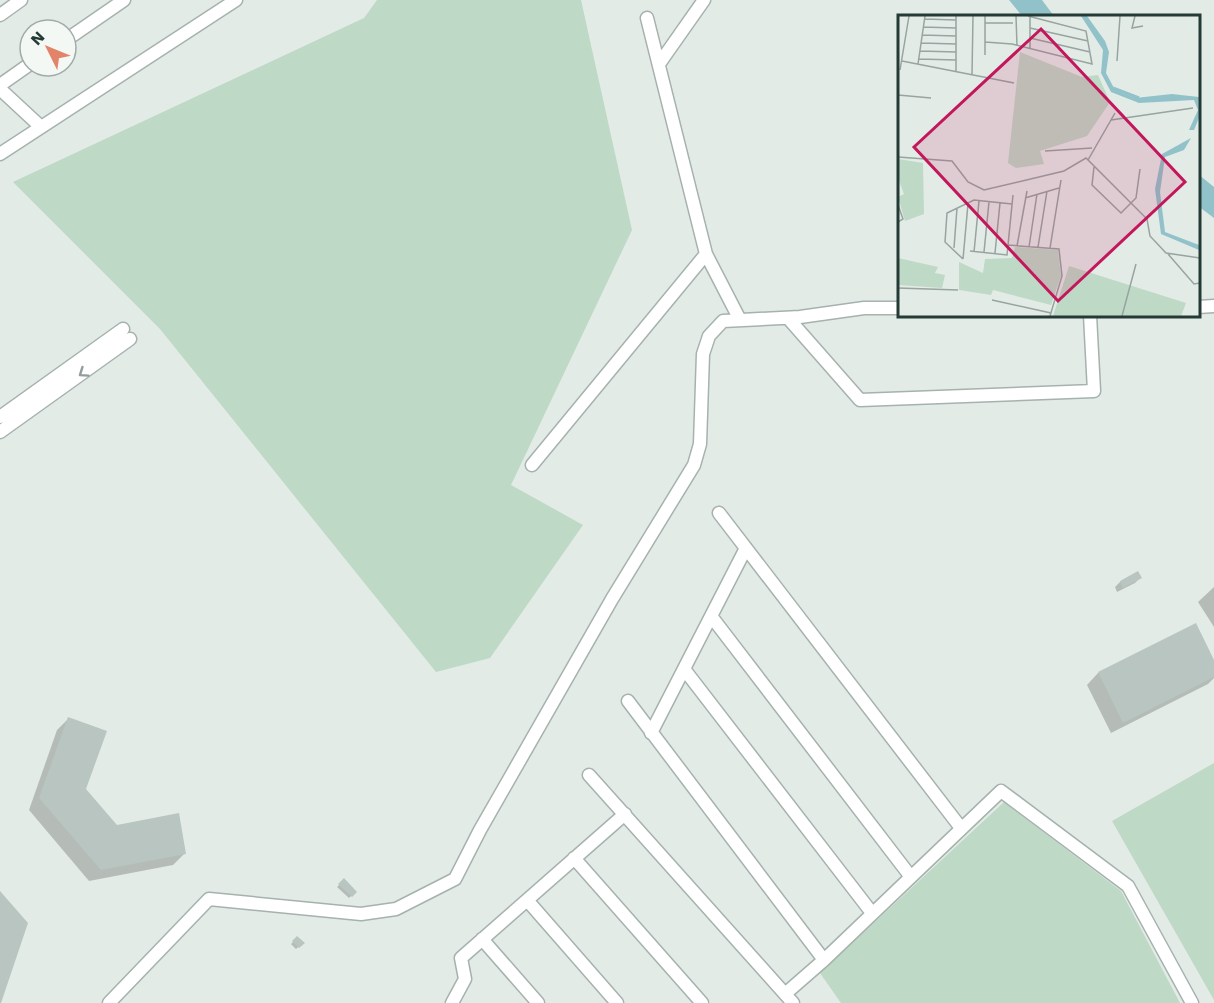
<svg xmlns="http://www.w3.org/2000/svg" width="1214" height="1003" viewBox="0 0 1214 1003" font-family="'Work Sans',sans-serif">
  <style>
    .green { fill: #bed9c5 }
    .water { fill: #91c2ca }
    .shadow { fill: #0003 }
    .building { fill: #b8c5c0 }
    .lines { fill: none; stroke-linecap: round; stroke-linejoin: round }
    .minor-casing { stroke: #a6b2ae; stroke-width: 15 }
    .minor { stroke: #fff; stroke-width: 12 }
    .oneway { stroke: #929c9a }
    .inset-river { fill: none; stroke: #91c2ca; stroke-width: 3 }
    .inset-road { fill: none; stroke: #97a49f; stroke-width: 1.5 }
    .view { fill: #c2185b; fill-opacity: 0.15; stroke: #c2185b; stroke-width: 3 }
    .inset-edge { fill: none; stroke: #243a34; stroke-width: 3 }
  </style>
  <rect width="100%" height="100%" fill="#e3ebe7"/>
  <path class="green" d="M377,0H581L632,230L511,485L583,525L490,658L436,672L160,329L13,182L364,18Z
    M1214,763V1000L1112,821Z
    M1004,802L1121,891L1180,1003H841L820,973Z"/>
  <path class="water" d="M1009,0H1042L1054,16H1022Z
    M1198,174L1214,187V218L1198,206Z"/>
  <path class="shadow" d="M1140,578L1135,583L1117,592L1115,587L1120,582Z
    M1214,587V627L1198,602Z
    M1195,625L1214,663V678L1208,684L1111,733L1087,685L1098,673Z
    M68,719L84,789L116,827L185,853L173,865L89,881L29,810L57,730Z
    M344,880L355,892L349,898L337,887Z
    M297,938L302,943L296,949L291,944Z"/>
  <path class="building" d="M1138,571L1142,578L1123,588L1120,581Z
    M1196,623L1214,660V677L1123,723L1098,672Z
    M68,717L107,731L86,789L117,825L179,813L186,854L101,870L39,798Z
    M344,878L357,892L352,897L338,884Z
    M0,891L28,923L1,1003H0Z
    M297,936L305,943L299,948L292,941Z"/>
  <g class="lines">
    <defs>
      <path id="minor" d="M0,15L21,0
        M647,18L706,254L740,320
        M66,40L124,0
        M659,64L704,0
        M0,85L30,64
        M0,89L41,127
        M0,154L236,0
        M1198,307L1214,306
        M788,318L860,400L1094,391L1090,315
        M0,417L123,329
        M0,432L130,339
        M532,465L706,254
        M719,513L961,828
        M711,616L911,877
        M684,669L872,913
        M628,701L824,960
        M651,733L746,548
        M589,775L793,1003
        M574,858L702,1003
        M527,900L617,1003
        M482,939L538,1003
        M785,994L824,960L1001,791L1128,886L1192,1003
        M109,1003L209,899L361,914L396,909L455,879L480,830L612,599L694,465L700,444L703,354L709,336L723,321L800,317L864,308H899
        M452,1003L465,979L461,958L625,814"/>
    </defs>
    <use href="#minor" class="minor-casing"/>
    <use href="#minor" class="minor"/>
  </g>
  <defs><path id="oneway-chevron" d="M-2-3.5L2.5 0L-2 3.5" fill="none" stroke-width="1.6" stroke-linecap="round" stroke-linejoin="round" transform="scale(1.5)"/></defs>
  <use class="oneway" href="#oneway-chevron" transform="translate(83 373) rotate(145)"/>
  <g transform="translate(898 15)">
    <rect width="302" height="302" fill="#e3ebe7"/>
    <path d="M122,37L184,62L200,60L212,87L189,121L142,136L146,149L118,153L110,148ZM0,144L25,148L26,199L7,206L0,182L6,179L0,163ZM117,232L160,235L163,261L153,290L95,275L93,280L61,275V247L85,258L87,244L114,243ZM0,243L40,252L37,258L47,260L44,273L0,270ZM171,251L288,288L283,301H155Z" fill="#bed9c5"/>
    <path d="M183,1H189L207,26L211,37L208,58L217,75L237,83L274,79L301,82V103L296,115H291L300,95L296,85L241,88L213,77L203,58L205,35ZM293,123L286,135L267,142L262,177L267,217L301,230V235L263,219L257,174L264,139Z" fill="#91c2ca"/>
    <path class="inset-river" d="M215,73L241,83"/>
    <path class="inset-road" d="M118,1L119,31M237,1L234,13L245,11M132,2V34M27,4L58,5M87,8H115M25,12L58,13M132,13L190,26M24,20L58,21M132,23L192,37M87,27L114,29L194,49L188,16L130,1M23,28L58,29M22,36L58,37M87,40V1M21,44L58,45M4,46L116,68M219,46L222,1M20,49L27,1M2,55L11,1M58,56V1M74,60L75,1M0,80L33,83M213,105L295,93M147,136L194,133M0,142L54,146L70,167L86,175L166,156L188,143L249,204L252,221L268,238L302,243M190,145L217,98M196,152L194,170L223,198L238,183L242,154M127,183L161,173M0,190L5,204L0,207M110,230L161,234L164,261L152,301M119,231L129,176M131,232L139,179M140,232L149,176M56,233L59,193M152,233L163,165M72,236L109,240L115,180M76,237L81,186M86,237L91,187M97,238L102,188M270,239L296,269L302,268M65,244L47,227L49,198L76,185L114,189M65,244L70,189M0,273L60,275M94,285L153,298M224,301L238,249"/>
    <path class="view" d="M143,14L287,167L160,286L16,132Z"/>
    <rect width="302" height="302" class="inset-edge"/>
  </g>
  <g transform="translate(48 48) rotate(313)"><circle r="28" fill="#f3f8f5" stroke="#a0aca8" stroke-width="1.5"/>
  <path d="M0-4.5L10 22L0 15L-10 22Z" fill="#e2846a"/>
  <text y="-9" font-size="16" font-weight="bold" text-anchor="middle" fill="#243a34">N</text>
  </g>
</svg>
